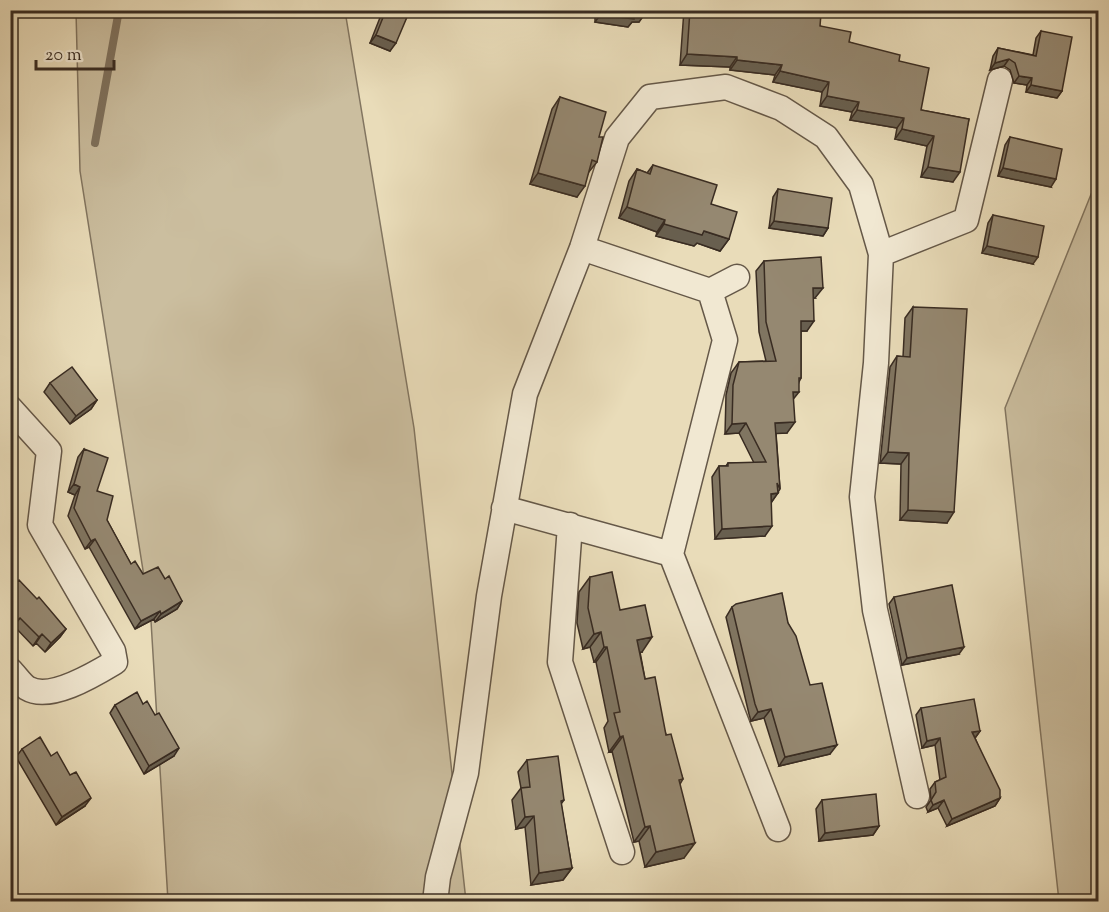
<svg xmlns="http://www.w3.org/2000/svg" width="1109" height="912" viewBox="0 0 1109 912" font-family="'Sorts Mill Goudy',serif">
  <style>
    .green { fill: #cbbe9f; stroke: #827560; stroke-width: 1.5 }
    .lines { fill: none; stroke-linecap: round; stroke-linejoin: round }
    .stream { stroke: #7f725e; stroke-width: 8 }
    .minor-casing { stroke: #655848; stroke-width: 27 }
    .minor { stroke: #f1e8d2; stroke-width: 24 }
    .wall { fill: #807561; stroke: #392c22; stroke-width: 1.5 }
    .shaded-wall { fill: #685f4f; stroke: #392c22; stroke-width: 1.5 }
    .building { fill: #958871; stroke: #392c22; stroke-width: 1.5 }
  </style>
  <rect width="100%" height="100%" fill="#e9dcb9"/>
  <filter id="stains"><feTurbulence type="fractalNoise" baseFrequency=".00333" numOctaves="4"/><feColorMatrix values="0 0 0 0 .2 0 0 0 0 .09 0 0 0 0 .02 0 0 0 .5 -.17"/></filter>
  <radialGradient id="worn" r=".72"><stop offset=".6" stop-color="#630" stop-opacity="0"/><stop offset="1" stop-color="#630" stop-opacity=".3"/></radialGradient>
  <path class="green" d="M76,11H345L414,428L466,901H168L151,621L80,171Z
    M1098,177V901H1059L1005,408Z"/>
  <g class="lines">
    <path class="stream" d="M95,143L119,10"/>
    <defs>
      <path id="minor" d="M881,254L966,220L1000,80
        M710,291L737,277
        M10,408L49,451L40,525L113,651L115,662C95,674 50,702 27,688C21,684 16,676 10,670
        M504,508L671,554L725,340L710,291L582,248
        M570,525L560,662L622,852
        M671,554L778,829
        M435,902L438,877L466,773L489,596L525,394L582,248L617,138L650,97L726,87L781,108L826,137L861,185L881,254L876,363L862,497L875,610L917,796"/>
    </defs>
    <use href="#minor" class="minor-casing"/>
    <use href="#minor" class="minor"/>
  </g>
  <path class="wall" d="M383,10H410L390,51L370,43Z
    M595,10H645L639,22H632L628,27L595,22Z
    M684,10H812L820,26L849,42L899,61L921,110L969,119L953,182L921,177L927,146L895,139L897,128L850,120L852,112L820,106L822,92L773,82L775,75L730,70V67L680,65Z
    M1041,31L1062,91L1057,98L1026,92L1027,85L1014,83L1010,70L1004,66L990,70L993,56L998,48L1033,55L1036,38Z
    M560,97L599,137L597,162L588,173L577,197L530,184L552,109Z
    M1010,137L1051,187L998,176L1005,145Z
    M653,165L711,204L729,239L720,251L697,243L694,246L656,236L657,232L619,218L629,181L637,169L647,173Z
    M778,189L828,228L823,236L769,228L773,197Z
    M993,215L1033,264L982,253L988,223Z
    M764,261L815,298H813L807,331H801V378L799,382L793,399L787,433H776L780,489L771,503L765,536L715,539L712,477L719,466H726L728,463H754L739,433L725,434L726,395L731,373L739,362L766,361L759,332L756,271Z
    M913,307L947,523L900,520L901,464L880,463L890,367L897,356L903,357L905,318Z
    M50,383L97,400L91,409L70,424L44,392Z
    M84,449L107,520L131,564L143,574L165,579L182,601L177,609L155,622L154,619L135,629L89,547L85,549L68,516L75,495L68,492L78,457Z
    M590,577L620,610L642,652H640L645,679L683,779L680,784L684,858L645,867L639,841L634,842L612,751L609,752L604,728L608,721L596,662H594L590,647L583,649L577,623L579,592Z
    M10,588L66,629L60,637L45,652L36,643L33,646L14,626L10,629Z
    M894,597L959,654L902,665L889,604Z
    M732,607L788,623L830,754L779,766L764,718L751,721L749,714L726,617Z
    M115,705L174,756L144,774L110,713Z
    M921,708L980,731L975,738L1000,798L995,806L947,826L938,808L928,812L926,807L931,800L930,789L935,782L940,780L935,745L922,748L916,715Z
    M22,749L51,756L85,806L56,825L16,757Z
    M527,760L564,800L561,804L572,868L563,880L531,885L525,827L516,829L512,800L521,788L518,772Z
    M822,800L879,826L873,835L819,841L816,809Z"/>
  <path class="shaded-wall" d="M634,14H645L639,22H632L628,27L595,22L600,15Z
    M376,35L396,43L390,51L370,43Z
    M687,54L737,57L730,67L680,65Z
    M1009,59L1004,66L990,70L995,63Z
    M737,60L782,65L775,75L730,70Z
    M780,71L829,82L822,92L773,82Z
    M1019,76L1032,78L1027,85L1014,83Z
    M1031,85L1062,91L1057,98L1026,92Z
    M827,96L859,102L852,112L820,106Z
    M857,110L904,118L897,128L850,120Z
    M902,129L934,136L927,146L895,139Z
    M928,167L960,172L953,182L921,177Z
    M1003,168L1056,179L1051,187L998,176Z
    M538,173L585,186L577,197L530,184Z
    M627,207L665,220L657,232L619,218Z
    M774,221L828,228L823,236L769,228Z
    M664,224L704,231L729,239L720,251L697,243L694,246L656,236Z
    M987,246L1038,257L1033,264L982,253Z
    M813,288H823L815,298H806Z
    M801,321H814L807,331H793Z
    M793,392H799L791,402Z
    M97,400L91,409L70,424L76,416Z
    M795,422L787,433L768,434L775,423Z
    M746,423L739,433L725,434L732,424Z
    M888,452L909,453L901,464L880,463Z
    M74,484L80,487L75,495L68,492Z
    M778,493L770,504L771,494Z
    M908,510L954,512L947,523L900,520Z
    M772,526L765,536L715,539L722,529Z
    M95,539L89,547L85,549L91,541Z
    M182,601L177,609L155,622L161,614Z
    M160,611L154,619L135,629L141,621Z
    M20,618L14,626L10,629L13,624Z
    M66,629L60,637L45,652L51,643Z
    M601,632L590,647L583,649L594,634Z
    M42,634L36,643L33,646L39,637Z
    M652,637L642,652L627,655L637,640Z
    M604,647H607L596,662H594Z
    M964,647L959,654L902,665L907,658Z
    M771,709L764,718L751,721L758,712Z
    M980,731L975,738L972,732Z
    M623,736L612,751L609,752L620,737Z
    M940,738L935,745L922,748L927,741Z
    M837,745L830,754L779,766L785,757Z
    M179,748L174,756L144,774L149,766Z
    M91,798L85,806L56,825L62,817Z
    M1000,798L995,806L947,826L952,819Z
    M944,800L938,808L928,812L933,805Z
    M534,816L525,827L516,829L525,817Z
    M650,826L639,841L634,842L645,827Z
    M879,826L873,835L819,841L825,833Z
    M695,843L684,858L645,867L656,852Z
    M572,868L563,880L531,885L539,873Z"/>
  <path class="building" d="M386,10H410L396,43L376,35Z
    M600,10H645V14H634V19L600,15Z
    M690,10H812L821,14L820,26L851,32L849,42L900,55L899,61L929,68L921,110L969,119L960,172L928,167L934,136L902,129L904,118L857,110L859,102L827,96L829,82L780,71L782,65L737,60V57L687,54Z
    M1041,31L1072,37L1062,91L1031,85L1032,78L1019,76L1015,63L1009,59L995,63L998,48L1036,56Z
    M560,97L606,112L599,137H603L597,162L592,160L585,186L538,173Z
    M1010,137L1062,149L1056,179L1003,168Z
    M653,165L717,185L711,204L737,212L729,239L704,231L702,235L664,224L665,220L627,207L637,169L650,174Z
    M778,189L832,198L828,228L774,221Z
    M993,215L1044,226L1038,257L987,246Z
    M821,257L823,288H813L814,321H801V378H799V392H793L795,422L775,423L780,489L777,483L778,493L771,494L772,526L722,529L719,466H728V463L766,462L746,423L732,424L733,385L739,362L776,361L766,322L764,261Z
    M913,307L967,309L954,512L908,510L909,453L888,452L897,356L910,357Z
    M72,367L97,400L76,416L50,383Z
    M84,449L108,458L97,491L113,496L107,520L131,564L135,561L143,574L158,567L165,579L169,576L182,601L161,614L160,611L141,621L95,539L91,541L74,508L80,487L74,484Z
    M612,572L620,610L645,605L652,637L637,640L645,679L655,677L666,735L671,734L683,779L679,780L695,843L656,852L650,826L645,827L623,736L620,737L614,713L620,712L607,647H604L601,632L594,634L588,608L590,577Z
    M19,580L37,599L39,597L66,629L51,643L42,634L39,637L20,618L13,624L10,621V588Z
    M952,585L964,647L907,658L894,597Z
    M782,593L788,623L796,636L810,685L822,683L837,745L785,757L771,709L758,712L755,704L732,607L736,604Z
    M137,692L143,704L147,701L155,715L159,713L179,748L149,766L115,705Z
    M974,699L980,731L972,732L1000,790V798L952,819L944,800L933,805L931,800L936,792L935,782L946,777L940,738L927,741L921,708Z
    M40,737L51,756L57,752L70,775L76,772L91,798L62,817L22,749Z
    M558,756L564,800L561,801L572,868L539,873L534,816L525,817L521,788L530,787L527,760Z
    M876,794L879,826L825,833L822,800Z
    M21,895L23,902H10V899Z"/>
  <rect width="1109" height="912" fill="none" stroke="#e9dcb9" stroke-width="36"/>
  <rect x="12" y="12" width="1085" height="888" fill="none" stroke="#392c22" stroke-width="3"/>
  <rect x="18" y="18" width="1073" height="876" fill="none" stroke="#392c22" stroke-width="1.5"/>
  <path d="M36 60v9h78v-9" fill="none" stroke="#392c22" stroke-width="3"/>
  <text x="45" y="60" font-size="18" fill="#392c22" stroke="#f1e8d2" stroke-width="4.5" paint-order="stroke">20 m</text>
  <rect width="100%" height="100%" filter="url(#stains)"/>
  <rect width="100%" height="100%" fill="url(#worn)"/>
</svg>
